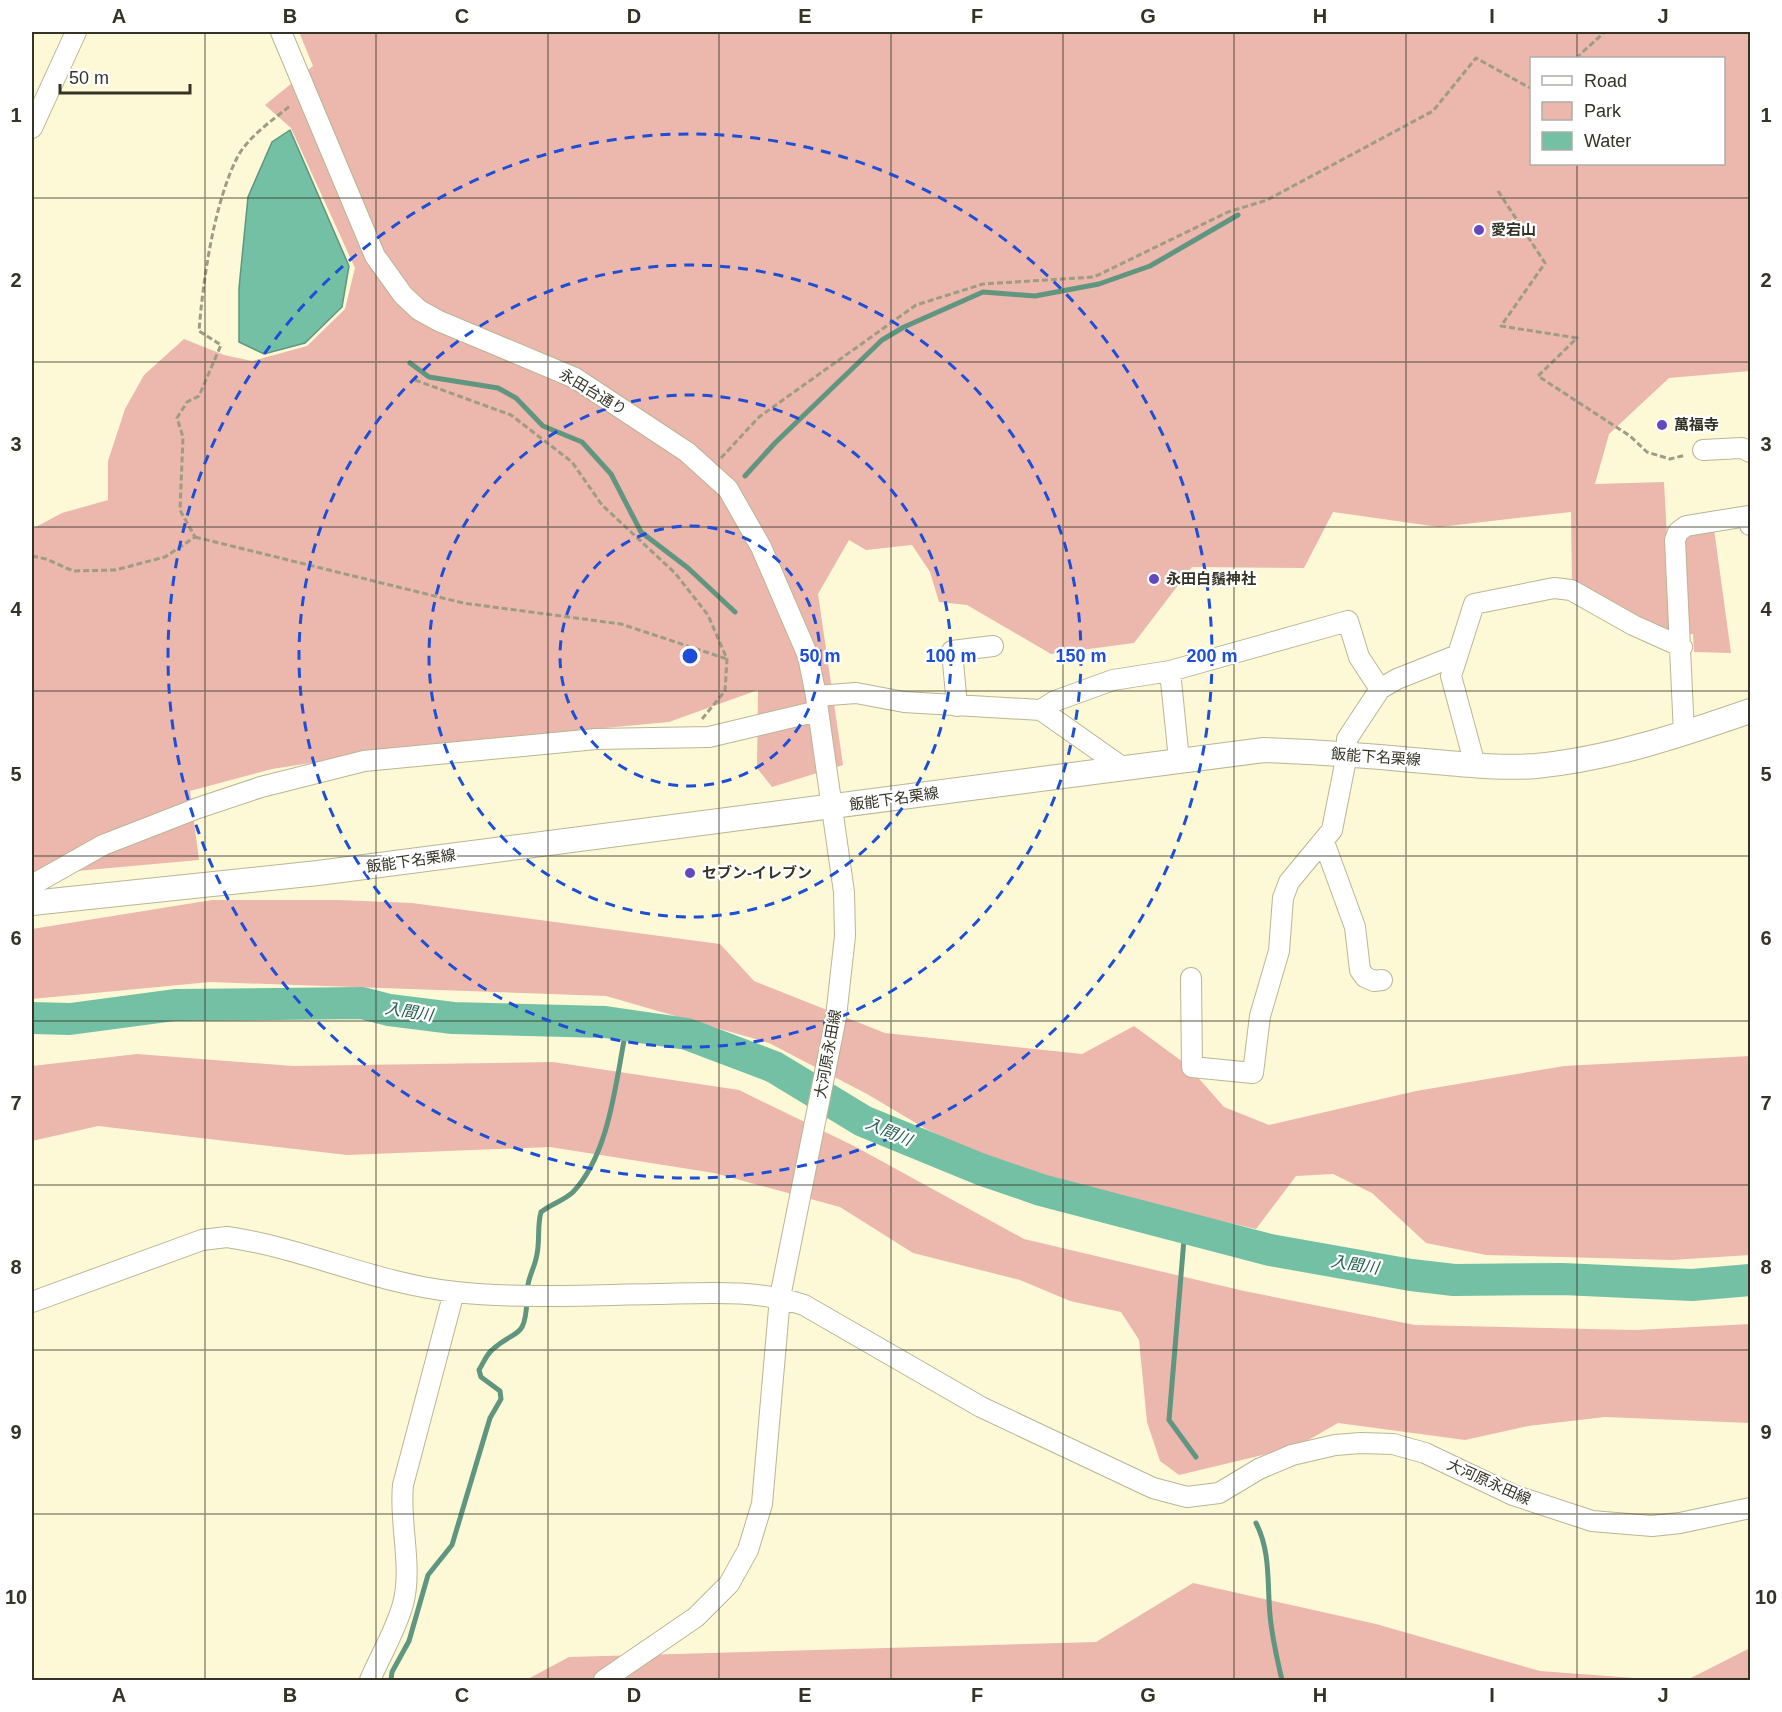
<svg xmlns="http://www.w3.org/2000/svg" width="1782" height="1712" viewBox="0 0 1782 1712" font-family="Helvetica,'Noto Sans JP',sans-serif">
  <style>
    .green { fill: #ecb7ad; fill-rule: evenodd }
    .water { fill: #73c0a5; stroke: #60967f; stroke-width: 1.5 }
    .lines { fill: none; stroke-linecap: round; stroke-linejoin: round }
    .stream { stroke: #60967f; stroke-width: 5 }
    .river { stroke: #73c0a5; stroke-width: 32 }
    .minor-casing { stroke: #bab595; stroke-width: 22 }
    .major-casing { stroke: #bab595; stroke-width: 26 }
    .path { stroke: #9e9c84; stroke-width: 3; stroke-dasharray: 6 3; stroke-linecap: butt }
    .minor { stroke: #fff; stroke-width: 20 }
    .major { stroke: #fff; stroke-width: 24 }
    .grid { fill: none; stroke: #343326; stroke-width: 1.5; stroke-opacity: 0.55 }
    .ring { fill: none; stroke: #1d4ed8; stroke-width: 3; stroke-dasharray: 10 8 }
    .poi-dot { fill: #6348c1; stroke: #fff; stroke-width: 2 }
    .labels { text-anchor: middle; stroke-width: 4.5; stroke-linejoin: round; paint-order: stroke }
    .poi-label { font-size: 15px; font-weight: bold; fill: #343326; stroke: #fff; text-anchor: start }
    .street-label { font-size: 15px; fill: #343326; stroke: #fff }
    .water-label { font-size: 16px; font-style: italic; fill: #235f4c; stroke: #fff }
    .centre { fill: #1d4ed8; stroke: #fff; stroke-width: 3 }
    .ring-label { font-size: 18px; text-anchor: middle; font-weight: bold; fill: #1d4ed8; stroke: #fff; stroke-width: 4.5; stroke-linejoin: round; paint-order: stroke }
    .neatline { fill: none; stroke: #343326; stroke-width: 2 }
    .grid-label { font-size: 20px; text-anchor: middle; font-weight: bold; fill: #343326 }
  </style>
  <rect width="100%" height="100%" fill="#fdf9d7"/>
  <path class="green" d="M299,32H1750V371L1669,378L1609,434L1595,484L1664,482L1667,537L1714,529L1731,653L1694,652L1693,634L1670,636L1572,586L1571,512L1439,527L1333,512L1304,568L1192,567L1134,643L1051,654L967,605L939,602L930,572L912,545L866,550L849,540L818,594L843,765L772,787L757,768L758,690L669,722L433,744L272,769L190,791L199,860L32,875V529L62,513L108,500V461L125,409L144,375L184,339L224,355L252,361L307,346L345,309L355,268L291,128L265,105L313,66ZM1532,58H1724V164H1532Z
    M212,900H338L412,903L720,944L754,981L885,1033L1082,1054L1134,1026L1187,1065L1224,1107L1269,1125L1416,1091L1564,1066L1750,1056V1255L1672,1260L1486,1255L1426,1243L1372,1193L1333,1174L1296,1176L1256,1229L1023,1175L926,1129L867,1094L769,1043L606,996L210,982L32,999V929Z
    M137,1054L293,1066L553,1062L739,1090L854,1146L1024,1239L1244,1291L1415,1325L1636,1330L1750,1324V1423L1605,1417L1528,1426L1465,1440L1338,1423L1296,1447L1179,1475L1160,1461L1147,1422L1139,1340L1121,1312L1070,1301L1020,1280L913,1253L840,1207L714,1173L550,1147L347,1155L98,1126L32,1141V1066Z
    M1193,1583L1376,1624L1540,1671L1661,1680H526L569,1657L1096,1642Z
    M1750,1648V1680H1687Z"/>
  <path class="water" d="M290,130L349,266L342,307L305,343L264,354L239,342V288L248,197L272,142Z"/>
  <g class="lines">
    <path class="stream" d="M410,363L429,377L498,388L516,398L543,426L582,442L611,474L641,532L688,568L735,612
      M745,476L775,443L882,340L904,327L983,292L1035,296L1099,284L1150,266L1238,215
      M1185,1227L1169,1420L1196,1457
      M527,1291C528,1276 535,1268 537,1254C540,1240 537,1226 541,1212C551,1204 565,1200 573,1192C611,1152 616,1077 627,1025
      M1256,1523C1271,1552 1267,1584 1270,1615C1272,1637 1277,1659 1282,1680
      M391,1680L392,1672L409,1641L428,1575L452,1545L490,1418L501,1399L500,1391L481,1377L479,1370C483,1364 486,1355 492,1350C516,1328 525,1341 527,1300"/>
    <path class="river" d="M32,1018L70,1019L175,1005L362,1003L389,1010L453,1018L605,1022L687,1034L774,1067L863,1121L980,1169L1041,1190L1270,1250L1411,1275L1454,1280L1563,1279L1692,1285L1750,1280"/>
    <defs>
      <path id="minor" d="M281,32L375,256L403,295L419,310L439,321L575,378L687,452L728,489L761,547L808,656L816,696L844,892L845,936L836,1017L780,1297L762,1504L748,1550L729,1584L696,1617L604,1680
        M32,128L76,32
        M1703,450L1742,448L1750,452
        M1170,671L1179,760
        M816,696L856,693L904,702L1041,710L1122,767
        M957,706L952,651L993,646
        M1041,710L1055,701L1113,680L1170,671L1348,621L1359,657L1380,689
        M1684,734L1675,540L1678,532L1686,526L1748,516L1750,525
        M1475,765L1451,676L1474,604L1554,588L1571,590L1633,625L1682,647
        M1324,842L1355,927L1360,970L1365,977L1374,981L1382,980
        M32,885L103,845L198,808L261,787L364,761L596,739L709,737L818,711
        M1191,978L1192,1067L1253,1073L1260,1016L1279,951L1283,898L1289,882L1332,830L1347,754V739L1380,689L1397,679L1455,656
        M32,1302L202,1240L227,1237C304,1248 377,1284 456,1292C522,1299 589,1295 656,1294C706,1293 756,1289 804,1305L981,1407L1153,1488L1187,1497L1219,1493L1259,1469L1292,1455L1335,1445L1361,1443L1393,1444L1425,1453L1513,1495L1592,1521L1652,1526L1680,1523L1750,1508
        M370,1680C380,1656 396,1630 403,1604C413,1566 399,1524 403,1485L454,1292"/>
      <path id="major" d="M32,903L318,873L1264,750C1314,752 1363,755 1413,760C1453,763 1495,769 1536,766C1609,759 1681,735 1750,711"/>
    </defs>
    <use href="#minor" class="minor-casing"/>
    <use href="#major" class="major-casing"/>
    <path class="path" d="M1576,58L1605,32
      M1498,191L1545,263L1501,326L1577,338L1538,376L1630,436L1647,452L1670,459L1686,455
      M415,380L511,415L572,462L602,505L675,573L708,615L727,659L725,691L702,719
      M721,458L759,417L916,305L983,284L1094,277L1228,212L1267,200L1433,111L1476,58L1532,89
      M195,537L463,603L621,624L727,659
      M32,556L46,559L73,571L115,570L165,557L195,537L180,510L183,437L177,418L187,402L199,396L221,345L199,331C203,280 214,202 238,156C250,135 273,120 291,105"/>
    <use href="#minor" class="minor"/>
    <use href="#major" class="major"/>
  </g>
  <path class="grid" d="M205,32V1680M376,32V1680M548,32V1680M719,32V1680M891,32V1680M1063,32V1680M1234,32V1680M1406,32V1680M1577,32V58M1577,164V1680M32,198H1750M32,362H1750M32,527H1750M32,691H1750M32,856H1750M32,1021H1750M32,1185H1750M32,1350H1750M32,1514H1750"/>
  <g class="ring">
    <circle cx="690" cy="656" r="130"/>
    <circle cx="690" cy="656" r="261"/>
    <circle cx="690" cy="656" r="391"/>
    <circle cx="690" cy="656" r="522"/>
  </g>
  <g class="poi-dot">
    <circle cx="1479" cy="230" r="6"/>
    <circle cx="1662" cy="425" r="6"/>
    <circle cx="1154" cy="579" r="6"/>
    <circle cx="690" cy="873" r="6"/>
  </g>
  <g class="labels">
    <g class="poi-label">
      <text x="1491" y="235">愛宕山</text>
      <text x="1674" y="430">萬福寺</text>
      <text x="1166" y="584">永田白鬚神社</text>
      <text x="702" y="878">セブン-イレブン</text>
    </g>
    <g class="street-label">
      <text transform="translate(593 392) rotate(31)" y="5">永田台通り</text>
      <text transform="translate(1376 757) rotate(4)" y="5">飯能下名栗線</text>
      <text transform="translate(894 799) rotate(-8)" y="5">飯能下名栗線</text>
      <text transform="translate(411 861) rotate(-8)" y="5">飯能下名栗線</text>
      <text transform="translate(828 1054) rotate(-80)" y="5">大河原永田線</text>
      <text transform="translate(1489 1482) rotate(24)" y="5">大河原永田線</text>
    </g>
    <g class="water-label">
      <text transform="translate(409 1011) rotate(9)" y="6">入間川</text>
      <text transform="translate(889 1131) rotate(23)" y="6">入間川</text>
      <text transform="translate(1355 1264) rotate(9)" y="6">入間川</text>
    </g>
  </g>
  <circle cx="690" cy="656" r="9" class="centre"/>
  <g class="ring-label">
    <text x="820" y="662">50 m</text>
    <text x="951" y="662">100 m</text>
    <text x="1081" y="662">150 m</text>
    <text x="1212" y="662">200 m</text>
  </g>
  <rect width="1782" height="1712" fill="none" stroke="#ffffff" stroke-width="66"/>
  <rect x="1530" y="57" width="195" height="108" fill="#ffffff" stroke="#aeada8" stroke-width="1.5"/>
  <rect x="1542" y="76" width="30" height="9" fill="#ffffff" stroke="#aeada8" stroke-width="1.5"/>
  <text x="1584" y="87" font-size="18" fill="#343326">Road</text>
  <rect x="1542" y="102" width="30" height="18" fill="#ecb7ad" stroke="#aeada8" stroke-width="1.5"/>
  <text x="1584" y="117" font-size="18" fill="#343326">Park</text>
  <rect x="1542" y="132" width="30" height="18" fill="#73c0a5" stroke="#aeada8" stroke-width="1.5"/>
  <text x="1584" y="147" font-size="18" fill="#343326">Water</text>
  <path d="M60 84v9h130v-9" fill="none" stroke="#343326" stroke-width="3"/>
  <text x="69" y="84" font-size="18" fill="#343326" stroke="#ffffff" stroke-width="4.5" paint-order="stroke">50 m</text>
  <rect x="33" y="33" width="1716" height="1646" class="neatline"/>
  <g class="grid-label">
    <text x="119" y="23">A</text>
    <text x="290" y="23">B</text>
    <text x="462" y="23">C</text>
    <text x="634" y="23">D</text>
    <text x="805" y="23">E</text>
    <text x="977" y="23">F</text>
    <text x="1148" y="23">G</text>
    <text x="1320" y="23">H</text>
    <text x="1492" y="23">I</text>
    <text x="1663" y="23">J</text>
    <text x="16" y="122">1</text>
    <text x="1766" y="122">1</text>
    <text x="16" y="287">2</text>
    <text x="1766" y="287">2</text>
    <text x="16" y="451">3</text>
    <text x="1766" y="451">3</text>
    <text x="16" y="616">4</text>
    <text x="1766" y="616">4</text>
    <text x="16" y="781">5</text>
    <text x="1766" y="781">5</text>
    <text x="16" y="945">6</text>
    <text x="1766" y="945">6</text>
    <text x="16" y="1110">7</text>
    <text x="1766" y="1110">7</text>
    <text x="16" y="1274">8</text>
    <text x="1766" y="1274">8</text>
    <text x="16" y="1439">9</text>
    <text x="1766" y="1439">9</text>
    <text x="16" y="1604">10</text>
    <text x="1766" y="1604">10</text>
    <text x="119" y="1702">A</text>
    <text x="290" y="1702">B</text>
    <text x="462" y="1702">C</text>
    <text x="634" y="1702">D</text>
    <text x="805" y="1702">E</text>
    <text x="977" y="1702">F</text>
    <text x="1148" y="1702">G</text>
    <text x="1320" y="1702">H</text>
    <text x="1492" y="1702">I</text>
    <text x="1663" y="1702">J</text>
  </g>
</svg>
